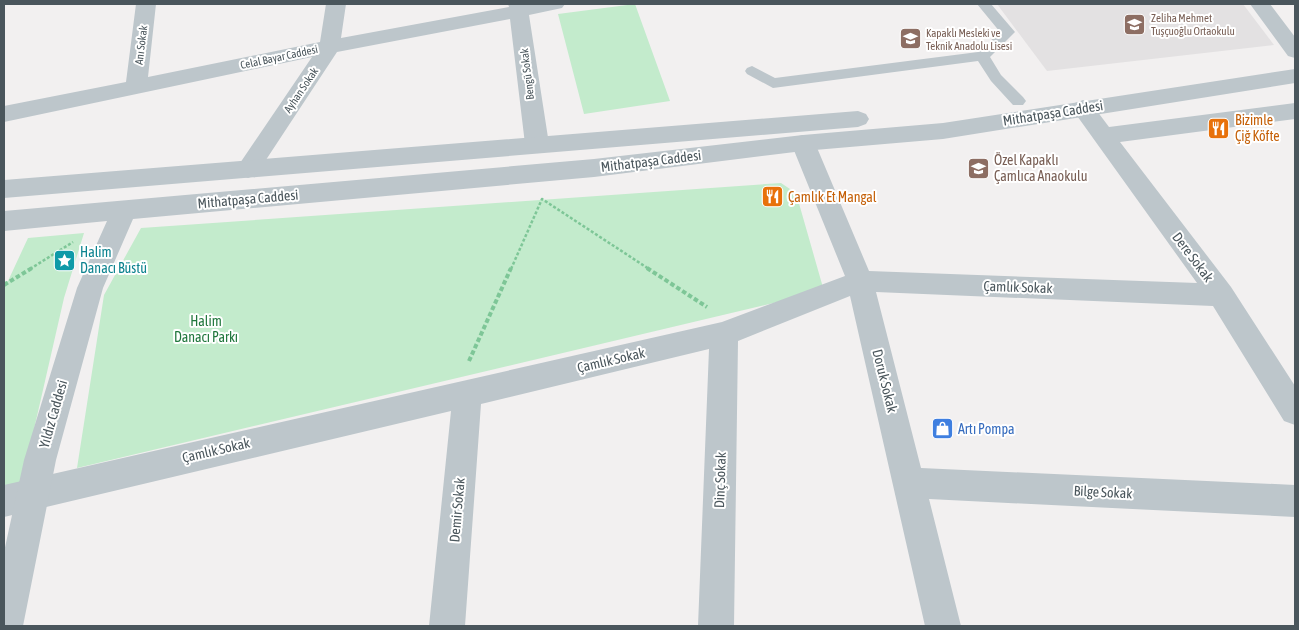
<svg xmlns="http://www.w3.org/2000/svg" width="1299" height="630" viewBox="0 0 1299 630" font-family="'Asap Condensed',sans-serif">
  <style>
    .education { fill: #e3e1e2 }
    .green { fill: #c3ebcc }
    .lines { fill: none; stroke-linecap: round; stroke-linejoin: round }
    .path-far1 { stroke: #7ec697; stroke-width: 2.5; stroke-dasharray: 3 2; stroke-linecap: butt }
    .path { stroke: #7ec697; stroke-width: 4; stroke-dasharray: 4.5 2.5; stroke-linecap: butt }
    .service { fill: #bdc6cb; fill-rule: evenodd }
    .minor { fill: #bdc6cb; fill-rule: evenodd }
    .tertiary { fill: #bdc6cb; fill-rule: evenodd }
    .labels { text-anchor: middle; stroke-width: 4; stroke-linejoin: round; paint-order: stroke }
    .far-education-label { font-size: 11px; fill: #785e54; stroke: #fff; text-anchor: start }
    .far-street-label { font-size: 11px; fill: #4a565c; stroke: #fff }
    .street-label { font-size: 14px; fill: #4a565c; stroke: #fff }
    .food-label { font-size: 14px; fill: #c56008; stroke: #fff; text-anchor: start }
    .education-label { font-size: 14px; fill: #785e54; stroke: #fff; text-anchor: start }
    .culture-label { font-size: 14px; fill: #0d838f; stroke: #fff; text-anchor: start }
    .park-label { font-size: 14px; fill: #21773d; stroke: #fff }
    .shop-label { font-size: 14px; fill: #366cbe; stroke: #fff; text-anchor: start }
  </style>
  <rect width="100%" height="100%" fill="#f2f0f0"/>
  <path class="education" d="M997,4H1243L1274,45L1047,71Z"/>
  <path class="green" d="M635,4L670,101L584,114L558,14Z
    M781,183L796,193L824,291L77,468L104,295L141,228Z
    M84,233L64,298L21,486L4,490V281H8L28,238Z"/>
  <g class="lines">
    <path class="path-far1" d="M30,269L73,242
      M511,269L542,199L649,269"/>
    <path class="path" d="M647,268L707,307
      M4,285L32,268
      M469,361L511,268"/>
    <path class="service" d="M977,4H991L1015,32L990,57L1001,75L1023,97L1026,101L1023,105H1013L991,81L978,61L773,88L747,74L745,71L747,68L752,66L775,78L978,52L1000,32Z"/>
    <path class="minor" d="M136,4H156L148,77L320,42L326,4H346L341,38L509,7L508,4H565L562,8L529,15L549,144L545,150L537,152L529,150L525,144L510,19L337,52L256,175L248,178L240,175L236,169L312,57L4,122V106L126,82Z
      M1250,4H1270L1295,37V58L1288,56Z
      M1083,100L1091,103L1109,127L1295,103V119L1120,142L1231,287L1295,386V425L1284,421L1213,306L876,292L921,468L1295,485V517L929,499L961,626H925L850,296L738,341L734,626H698L709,349L481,404L465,626H429L451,411L4,517V485L722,322L845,276L791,143L795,137L803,135L811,137L815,143L869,271L1197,283L1075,113L1072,108L1075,103Z"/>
    <path class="tertiary" d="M1295,69V83L943,139L803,151L594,177L133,219L103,288L56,460L23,626H4V552L24,460L77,288L107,221L4,231V211L594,159L803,135L943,123Z
      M858,111L866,114L869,119L866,124L858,127L4,198V180Z"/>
  </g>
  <defs>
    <symbol id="school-square" viewBox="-11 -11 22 22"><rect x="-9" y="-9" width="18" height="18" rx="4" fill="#8d6e63" stroke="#fff"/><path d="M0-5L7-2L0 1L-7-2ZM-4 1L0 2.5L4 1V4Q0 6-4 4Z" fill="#fff"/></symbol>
    <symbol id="restaurant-square" viewBox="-11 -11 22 22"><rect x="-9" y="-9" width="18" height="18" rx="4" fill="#e8710a" stroke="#fff"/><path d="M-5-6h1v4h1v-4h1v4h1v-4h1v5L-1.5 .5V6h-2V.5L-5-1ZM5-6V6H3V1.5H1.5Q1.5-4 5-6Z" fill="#fff"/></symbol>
    <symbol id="sight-square" viewBox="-11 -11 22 22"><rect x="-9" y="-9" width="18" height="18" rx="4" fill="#0f9aa8" stroke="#fff"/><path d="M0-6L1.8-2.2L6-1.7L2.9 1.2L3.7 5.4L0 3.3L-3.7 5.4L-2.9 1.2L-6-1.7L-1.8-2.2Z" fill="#fff"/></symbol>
    <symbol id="shop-square" viewBox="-11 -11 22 22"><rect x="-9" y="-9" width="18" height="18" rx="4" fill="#3f7fe0" stroke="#fff"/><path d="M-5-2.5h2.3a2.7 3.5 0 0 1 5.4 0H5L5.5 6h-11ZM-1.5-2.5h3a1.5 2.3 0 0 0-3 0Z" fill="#fff"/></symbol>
  </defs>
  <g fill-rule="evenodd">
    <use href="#school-square" x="1122" y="12" width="25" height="25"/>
    <use href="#school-square" x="898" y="26" width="25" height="25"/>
    <use href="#restaurant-square" x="1206" y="116" width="25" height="25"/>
    <use href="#school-square" x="966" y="156" width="25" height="25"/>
    <use href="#restaurant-square" x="760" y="184" width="25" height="25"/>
    <use href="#sight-square" x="52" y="248" width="25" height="25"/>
    <use href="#shop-square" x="930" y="416" width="25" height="25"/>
  </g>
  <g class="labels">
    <g class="far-education-label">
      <text x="1151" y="22">Zeliha Mehmet<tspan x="1151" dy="13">Tuşçuoğlu Ortaokulu</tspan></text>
      <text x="926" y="37">Kapaklı Mesleki ve<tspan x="926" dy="13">Teknik Anadolu Lisesi</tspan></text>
    </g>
    <g class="far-street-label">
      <text transform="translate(141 45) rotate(-83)" y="4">Anı Sokak</text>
      <text transform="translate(279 57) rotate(-12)" y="4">Celal Bayar Caddesi</text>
      <text transform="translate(527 74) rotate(-97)" y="4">Bengü Sokak</text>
      <text transform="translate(301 90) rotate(-56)" y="4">Ayhan Sokak</text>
    </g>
    <g class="street-label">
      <text transform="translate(1053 113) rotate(-9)" y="5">Mithatpaşa Caddesi</text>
      <text transform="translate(651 161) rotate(-7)" y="5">Mithatpaşa Caddesi</text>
      <text transform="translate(248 199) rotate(-5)" y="5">Mithatpaşa Caddesi</text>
      <text transform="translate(1193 257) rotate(53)" y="5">Dere Sokak</text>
      <text transform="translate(1018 287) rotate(2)" y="5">Çamlık Sokak</text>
      <text transform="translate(611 360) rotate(-13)" y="5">Çamlık Sokak</text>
      <text transform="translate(885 381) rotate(76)" y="5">Doruk Sokak</text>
      <text transform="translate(53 414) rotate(-74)" y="5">Yıldız Caddesi</text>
      <text transform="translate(216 450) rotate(-13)" y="5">Çamlık Sokak</text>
      <text transform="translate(720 480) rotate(-88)" y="5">Dinç Sokak</text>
      <text transform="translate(1103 492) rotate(3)" y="5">Bilge Sokak</text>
      <text transform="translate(457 510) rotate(-85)" y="5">Demir Sokak</text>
    </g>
    <g class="food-label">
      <text x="1235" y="125">Bizimle<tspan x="1235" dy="16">Çiğ Köfte</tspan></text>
      <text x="788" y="202">Çamlık Et Mangal</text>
    </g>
    <g class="education-label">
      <text x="994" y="165">Özel Kapaklı<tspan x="994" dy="16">Çamlıca Anaokulu</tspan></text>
    </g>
    <g class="culture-label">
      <text x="80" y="257">Halim<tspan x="80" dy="16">Danacı Büstü</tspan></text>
    </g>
    <g class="park-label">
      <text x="206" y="326">Halim<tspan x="206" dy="16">Danacı Parkı</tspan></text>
    </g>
    <g class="shop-label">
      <text x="958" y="434">Artı Pompa</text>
    </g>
  </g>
  <rect width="1299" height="630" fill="none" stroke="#4a565c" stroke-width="10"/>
</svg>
